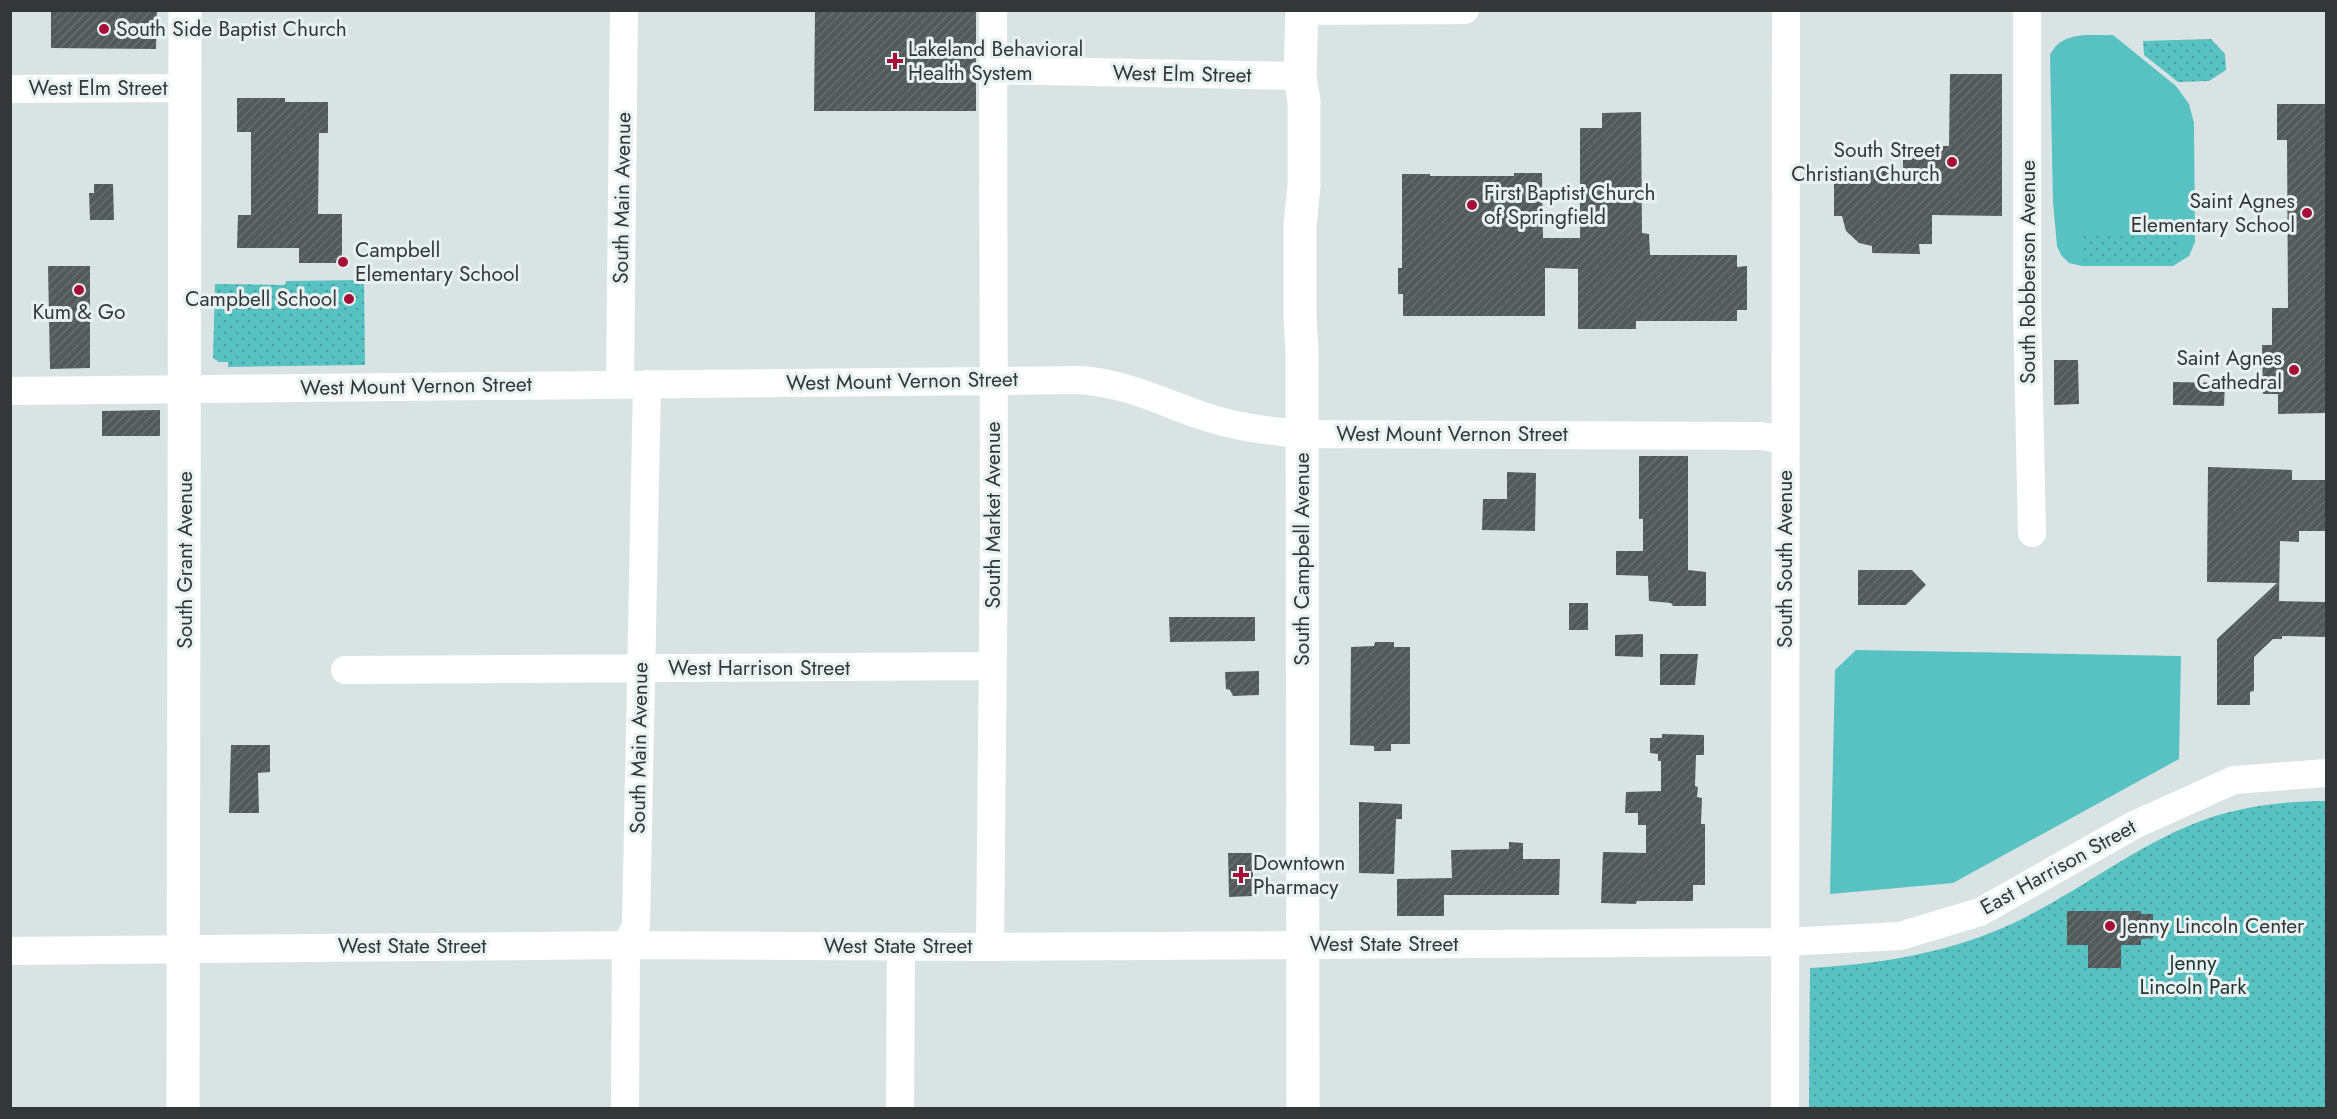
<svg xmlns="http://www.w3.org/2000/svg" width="2337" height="1119" viewBox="0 0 2337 1119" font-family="Jost,sans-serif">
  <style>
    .grass { fill: #58c1c1 }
    .park { fill: url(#park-dots) }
    .building { fill: url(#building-hatch) }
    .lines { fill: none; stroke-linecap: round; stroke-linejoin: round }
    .minor { stroke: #fff; stroke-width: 28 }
    .major { stroke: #fff; stroke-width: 33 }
    .poi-dot { fill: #a60d37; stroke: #e7f1f0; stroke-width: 2 }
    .labels { text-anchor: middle; stroke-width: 6; stroke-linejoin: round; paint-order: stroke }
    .poi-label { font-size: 21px; fill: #333737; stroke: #e7f1f0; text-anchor: start }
    .street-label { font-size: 21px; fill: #333737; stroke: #e7f1f0 }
    .park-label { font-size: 21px; fill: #1e3434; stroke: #e7f1f0 }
  </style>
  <defs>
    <pattern id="park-dots" width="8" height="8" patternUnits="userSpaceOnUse" patternTransform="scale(1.5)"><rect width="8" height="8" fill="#58c1c1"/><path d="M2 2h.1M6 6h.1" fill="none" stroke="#499e9e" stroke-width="1.8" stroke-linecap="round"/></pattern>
    <pattern id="building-hatch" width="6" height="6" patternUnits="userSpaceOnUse" patternTransform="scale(1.5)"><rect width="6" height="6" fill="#525a5a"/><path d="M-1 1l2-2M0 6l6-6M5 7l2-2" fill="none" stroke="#686f6f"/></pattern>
  </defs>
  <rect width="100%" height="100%" fill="#dae3e3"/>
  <path class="grass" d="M2113,35L2176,86L2189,104L2194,123L2195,242L2189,256L2173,266H2082L2069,263L2061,255L2057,246L2053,202L2050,55C2062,30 2090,36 2113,35Z
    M1856,650L2181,656L2179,759L1953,883L1830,894L1835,670Z"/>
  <path class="park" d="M2211,39L2225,54L2226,70L2209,81L2178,82L2144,55L2143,41Z
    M2082,236L2177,237V261H2081Z
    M364,280L365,365L228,367V362H219L213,358L215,284L285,285L286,281Z
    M2326,801V1108H1809L1810,968C1877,964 1943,954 2005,927C2070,898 2127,851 2193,824C2235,807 2281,801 2326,801Z"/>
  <path class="building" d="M51,10H157L156,49L51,48Z
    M815,10H976V111H814Z
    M1950,74H2002V216L1932,215V244H1919L1920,254L1872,253V246L1859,243L1846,231L1842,216H1834V170H1903V155H1926V146H1949Z
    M237,98H285V102H328V133H319L318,214H342V263H299V248H237L238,215H251V132H237Z
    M2277,104H2326V413L2278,414V394H2263L2262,345H2272V308H2288L2287,140H2277Z
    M1641,112L1642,233L1649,234L1650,255H1737V267L1747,266V310H1737V321H1636V329H1578V269L1545,268V316H1403V294H1398V268H1402V174H1430V176H1514V173H1542L1543,238H1580V128H1602V113Z
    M94,184H113L114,220H90L89,193H94Z
    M48,266H90V368L50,369Z
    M2054,360H2078L2079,404L2054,405Z
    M2173,382L2225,383L2224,406L2173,405Z
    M160,410V436H102V411Z
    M1639,456H1688V570L1706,572V606H1673L1671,603L1649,601L1648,576L1616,575V551H1643V519H1639Z
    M2208,467L2292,470V480H2326V531H2299V542L2280,541L2279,601L2326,602V637L2282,636V639H2273L2254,657V691L2250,692V705H2217V639L2277,583L2207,582Z
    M1507,472L1536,473L1535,531L1482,530L1483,499H1507Z
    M1858,570H1912L1926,585L1906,605H1858Z
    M1569,603H1588V630H1569Z
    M1169,617H1255V641L1170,642Z
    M1643,634V657L1615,656V635Z
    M1375,642H1394V647H1410V744H1391V751H1374V746L1350,745L1351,647L1374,646Z
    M1660,654H1698L1695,685H1660Z
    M1259,671V695L1233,696L1230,690L1226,689L1225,672Z
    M1662,734L1704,735V755H1696L1695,786L1698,787L1697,797L1702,798L1701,824H1705V885H1693V901H1637L1636,904L1601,903L1603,852L1646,853V825H1638V813H1625L1626,792L1661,791V761H1658V754L1650,753V738H1662Z
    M231,745H270V772L258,773L259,813H229Z
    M1359,802L1402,804V819H1396L1394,874L1359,873Z
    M1509,842L1523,843V859H1560L1559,895H1444V916H1397V879L1452,878L1451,850L1509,849Z
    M1228,853H1253V896L1229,897Z
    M2067,911H2141V914H2153V938L2141,939V945H2121V968H2088V945H2067Z"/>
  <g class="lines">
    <path class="minor" d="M2027,10V306L2032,533
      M1302,11L1465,10
      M993,70L1300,76
      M10,89L185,88
      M620,385L624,10
      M10,391L1080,380C1129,384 1158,401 1203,416C1235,427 1268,431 1302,434L1761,436L1785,440
      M345,670L993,666
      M990,947L994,539L993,10
      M10,951L626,945L990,947L1785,942L1900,936L1980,912L2134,825L2234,780L2326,773
      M625,1108L626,945L636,926L647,384
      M900,1108L901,947
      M1785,1108L1786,10"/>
    <path class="major" d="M1302,10L1300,76L1304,101V186L1300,225V317L1302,352L1303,1108
      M183,1108L185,10"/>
  </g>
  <g class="poi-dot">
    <circle cx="104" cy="29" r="6"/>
    <path d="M892 52h6v6h6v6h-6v6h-6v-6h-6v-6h6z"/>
    <circle cx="1952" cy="162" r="6"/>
    <circle cx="1472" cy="205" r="6"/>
    <circle cx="2307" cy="213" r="6"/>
    <circle cx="343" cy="262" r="6"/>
    <circle cx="79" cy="290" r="6"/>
    <circle cx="349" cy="299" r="6"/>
    <circle cx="2294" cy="370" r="6"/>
    <path d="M1238 866h6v6h6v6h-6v6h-6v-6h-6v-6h6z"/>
    <circle cx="2110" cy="926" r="6"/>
  </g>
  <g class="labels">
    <g class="poi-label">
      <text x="116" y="36">South Side Baptist Church</text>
      <text x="908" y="56">Lakeland Behavioral<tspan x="908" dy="24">Health System</tspan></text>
      <text x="1940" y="157" text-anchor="end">South Street<tspan x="1940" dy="24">Christian Church</tspan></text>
      <text x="1484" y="200">First Baptist Church<tspan x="1484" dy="24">of Springfield</tspan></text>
      <text x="2295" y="208" text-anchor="end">Saint Agnes<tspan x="2295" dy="24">Elementary School</tspan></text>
      <text x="355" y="257">Campbell<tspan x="355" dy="24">Elementary School</tspan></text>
      <text x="337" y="306" text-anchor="end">Campbell School</text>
      <text x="79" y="319" text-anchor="middle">Kum &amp; Go</text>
      <text x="2282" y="365" text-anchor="end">Saint Agnes<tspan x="2282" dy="24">Cathedral</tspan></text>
      <text x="1253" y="870">Downtown<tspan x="1253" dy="24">Pharmacy</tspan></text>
      <text x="2122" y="933">Jenny Lincoln Center</text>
    </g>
    <g class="street-label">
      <text transform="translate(1182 74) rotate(1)" y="7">West Elm Street</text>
      <text x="98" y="95">West Elm Street</text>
      <text transform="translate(622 198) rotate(-89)" y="7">South Main Avenue</text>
      <text transform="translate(2028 272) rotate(-90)" y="7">South Robberson Avenue</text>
      <text transform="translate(902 381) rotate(-1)" y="7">West Mount Vernon Street</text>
      <text transform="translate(416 386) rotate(-1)" y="7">West Mount Vernon Street</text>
      <text x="1452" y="441">West Mount Vernon Street</text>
      <text transform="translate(993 515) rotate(-90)" y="7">South Market Avenue</text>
      <text transform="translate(1302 559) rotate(-90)" y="7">South Campbell Avenue</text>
      <text transform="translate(1785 559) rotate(-90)" y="7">South South Avenue</text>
      <text transform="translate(185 560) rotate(-90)" y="7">South Grant Avenue</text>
      <text x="759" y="675">West Harrison Street</text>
      <text transform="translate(639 748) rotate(-89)" y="7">South Main Avenue</text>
      <text transform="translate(2058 867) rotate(-29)" y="7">East Harrison Street</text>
      <text x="1384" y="951">West State Street</text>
      <text x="412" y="953">West State Street</text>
      <text x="898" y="953">West State Street</text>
    </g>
    <g class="park-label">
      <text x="2193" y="970">Jenny<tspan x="2193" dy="24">Lincoln Park</tspan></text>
    </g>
  </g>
  <rect width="2337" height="1119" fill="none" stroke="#333737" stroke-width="24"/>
</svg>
